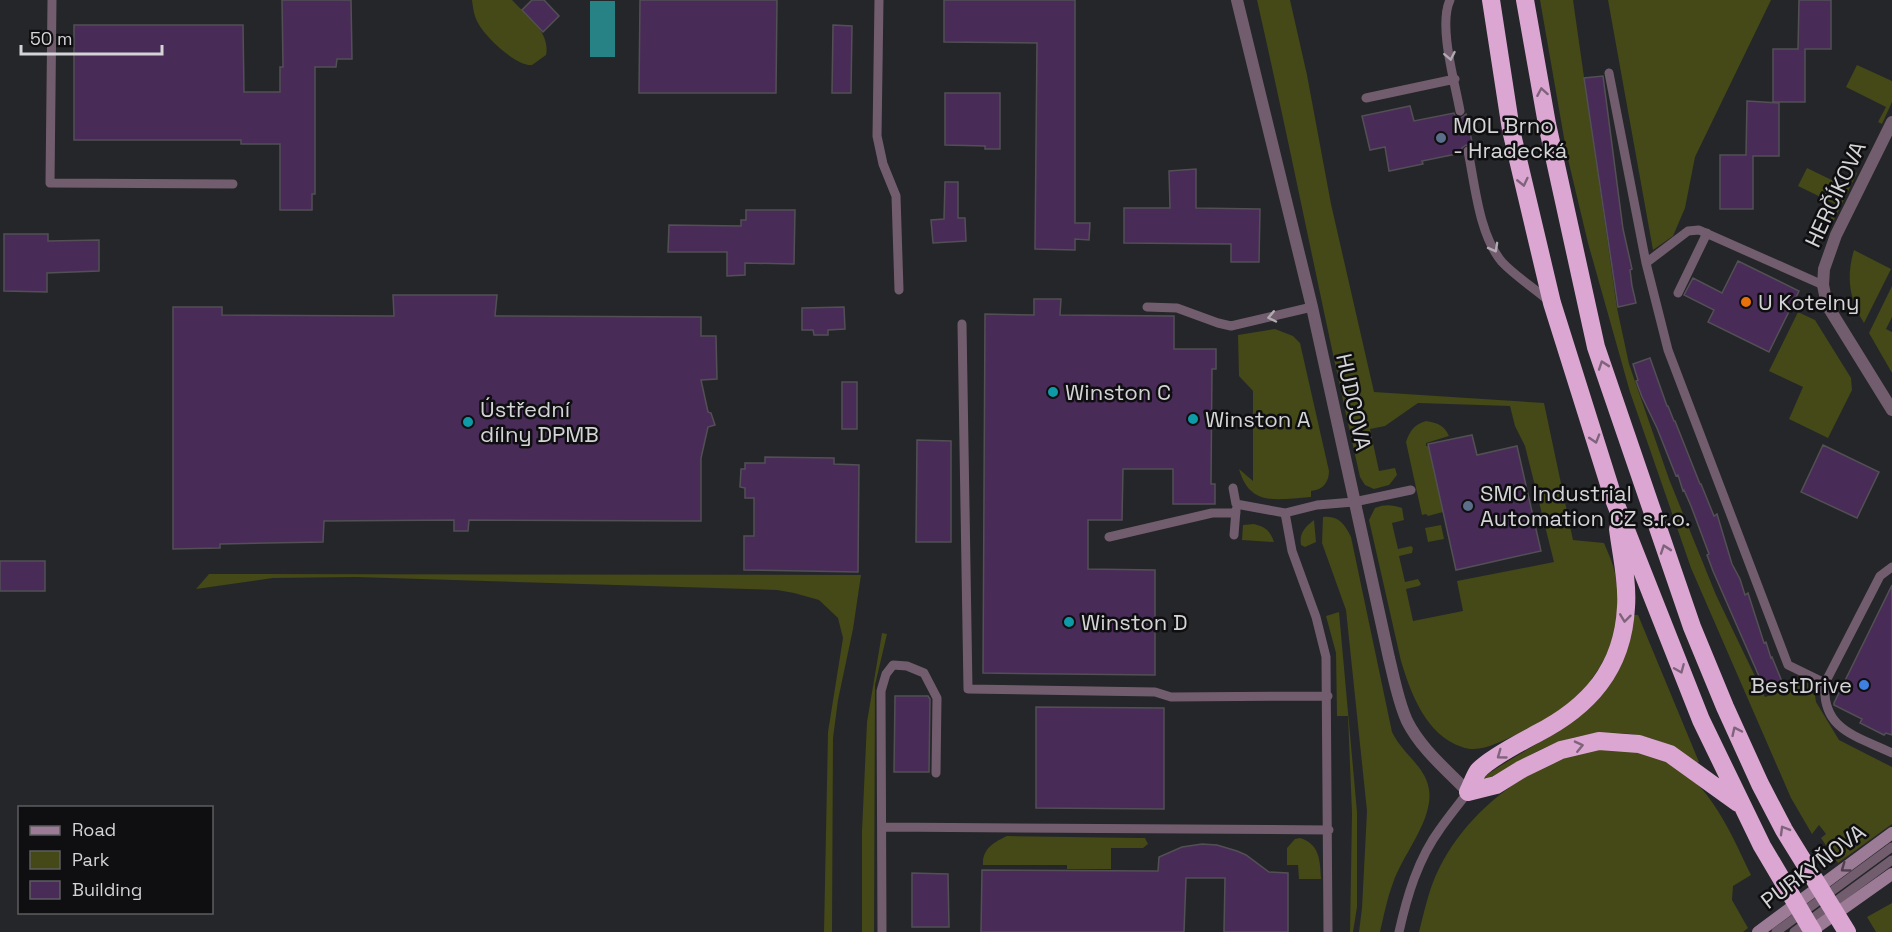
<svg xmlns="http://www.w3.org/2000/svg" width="1892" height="932" viewBox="0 0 1892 932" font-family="'Space Grotesk',sans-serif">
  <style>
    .green { fill: #454817 }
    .water { fill: #278286 }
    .building { fill: #492b58; stroke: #525054; stroke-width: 1.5 }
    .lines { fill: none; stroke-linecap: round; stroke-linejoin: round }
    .lane { stroke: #725d6e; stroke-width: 9 }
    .street { stroke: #725d6e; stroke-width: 12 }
    .secondary { stroke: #9c7b96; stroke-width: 12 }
    .highway { stroke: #dba7d2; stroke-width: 18 }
    .oneway { stroke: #b2aab2 }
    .oneway2 { stroke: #7f637b }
    .oneway3 { stroke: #4e404d }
    .service-dot { fill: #5c6f8a; stroke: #0f0f11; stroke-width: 2 }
    .food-dot { fill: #e8710a; stroke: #0f0f11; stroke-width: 2 }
    .culture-dot { fill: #0f9aa8; stroke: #0f0f11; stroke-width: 2 }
    .shop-dot { fill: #3f7fe0; stroke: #0f0f11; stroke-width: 2 }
    .labels { text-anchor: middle; stroke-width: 5; stroke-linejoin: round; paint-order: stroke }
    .poi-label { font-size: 22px; fill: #d4d4d7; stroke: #0f0f11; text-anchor: start }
    .street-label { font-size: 22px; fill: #d4d4d7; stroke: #0f0f11 }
  </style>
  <rect width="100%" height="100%" fill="#252629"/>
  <path class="green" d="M472,0H512C526,15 551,32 546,55L532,65C517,67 485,37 478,23C474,16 473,8 472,0Z
    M1257,0H1290L1307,75L1331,204L1374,392L1544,403L1573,540L1604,543C1608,553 1613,563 1615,573C1623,612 1616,645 1593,677C1589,683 1585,691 1580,695C1561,711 1539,724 1518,734C1501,741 1480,754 1462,747C1426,735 1411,694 1401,661L1369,520L1375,508C1386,504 1391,505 1402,508L1404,520L1392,523L1398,549L1411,546L1413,548L1412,553L1399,556L1405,582L1418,579L1421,584L1419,586L1406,589L1413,621L1463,611L1457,581L1554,562L1525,446L1515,426L1510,406L1418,403L1385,426L1370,429L1379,471L1395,468L1397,475L1389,485L1374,489L1365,485L1360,477C1324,318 1293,159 1257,0Z
    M1540,0H1573L1617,308L1629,364L1669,479L1716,595L1765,697L1793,687L1799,675L1813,682L1816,702L1839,740L1892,767V824L1838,863L1821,838L1826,834L1819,825L1812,834L1791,798L1691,568L1630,392L1588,243L1567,155Z
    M1608,0H1771L1695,157L1685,208L1673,236L1653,250Z
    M1857,65L1892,81V102L1882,124L1878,122L1886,107L1846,87Z
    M1807,168L1846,187L1854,172L1857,173L1832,224L1829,222L1837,205L1798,186Z
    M1854,250L1891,269L1864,323C1849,299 1846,277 1854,250Z
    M1892,286V317L1886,329L1892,332V373L1869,333Z
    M1798,312L1815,320L1851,378L1852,390L1828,438L1789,419L1803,387L1769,371Z
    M1275,329L1293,336L1300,343L1329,471C1329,483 1322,490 1311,491V497C1278,499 1250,508 1239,469L1253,481V391L1239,376L1238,335Z
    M1426,421C1438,423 1444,425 1449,436L1426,443V446H1429L1443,512L1428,516L1426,514L1422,515L1406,442C1410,430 1414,425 1426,421Z
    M1323,517C1338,515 1345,524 1351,537L1392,732C1402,753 1423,765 1428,785C1437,816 1403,853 1393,883C1387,899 1384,915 1380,932H1359L1362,908L1367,811L1346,610L1322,543Z
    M1314,520L1316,542L1305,547L1301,545C1299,533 1305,527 1314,520Z
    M1254,524C1265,527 1270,530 1274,542L1242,540L1243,525Z
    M1441,525L1444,539L1428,542L1425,528Z
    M209,574L861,575L853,629L838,700L833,738L832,932H824L828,732L843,638L838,618L819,600L794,593L777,590L356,577L273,578L196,589Z
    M1339,612L1357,812V907L1353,932H1350L1352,813L1348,716H1337L1336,653L1326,616Z
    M1634,615H1638L1699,762L1697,763C1683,755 1668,744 1653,739C1619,728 1582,732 1549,746C1527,755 1507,770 1484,780L1483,779L1485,776C1557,727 1622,713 1634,615Z
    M882,633L887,634L875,685L874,932H862V831L867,722Z
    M1623,748C1638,752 1654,756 1667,762C1710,781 1732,836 1751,875L1733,886L1732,900L1748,928L1743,932H1419C1424,913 1428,893 1436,875C1461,819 1513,777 1569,755C1586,749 1605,749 1623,748Z
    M1007,836L1141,838H1145L1148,844L1143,848H1111V869H1067V865H983C982,849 994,842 1007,836Z
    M1300,838C1320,844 1320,861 1321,879H1299L1298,865H1287V848L1295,839Z
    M1892,903V932H1876L1867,917Z"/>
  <path class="water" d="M590,1H615V57H590Z"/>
  <path class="building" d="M282,0H351L352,59H337L336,67H315V194H312V210H280V144H241V140H74V25H243L244,92H280V67H283Z
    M532,0H544L559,16L543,32L522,10Z
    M640,0H777L776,93H639Z
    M944,0H1075V223H1090L1089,240L1075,239V250L1035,249L1037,43L944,42Z
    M1799,0H1831V49H1805V102H1773V49H1798Z
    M833,25L852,26L851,93H832Z
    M1603,76L1623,229L1632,269L1630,270L1632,286L1636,303L1618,307L1584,78Z
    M945,93H1000V149H985V146L945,145Z
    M1747,101L1779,103V156H1753V209H1720V155H1746Z
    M1410,106L1414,121L1454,113L1455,116L1461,118L1466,114L1473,146L1466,145L1462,148L1461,153L1422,161L1423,164L1389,171L1385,147L1370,150L1362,116Z
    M1196,169V208L1260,209L1259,262H1231V244L1124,243V208H1170L1169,171Z
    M945,182H958V218H965L966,241L933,243L931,220L944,219Z
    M746,210H795L794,264L745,263V275L727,276V252H668L669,225L741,226V220H746Z
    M4,234H48V241L99,240V271L47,273V292L4,291Z
    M1738,261L1799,291L1769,352L1708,322L1714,310L1684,295L1693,278L1722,293Z
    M393,295H497L495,316L701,317V336H716L717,379L701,380L708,412L711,413L715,425L708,427L701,458V521L469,520L468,531H454V520L324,521L323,542L220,544V548L173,549V307H222V315L394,316Z
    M1034,299H1061L1060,315L1174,316V349H1216V369H1212L1211,484H1215V504H1173V469H1123L1122,520H1088V569L1155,570V675L983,673L985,314L1034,315Z
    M844,307L845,329L828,330V335H814L813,330H802V308Z
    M1650,358L1667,406H1668L1674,421H1675L1700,484H1701L1714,516L1717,514L1732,564L1740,579L1745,595L1748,593L1764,643L1766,642L1771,658L1772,657L1785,689L1773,693L1765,690L1713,571L1707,555L1709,554L1691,506L1684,490L1683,491L1678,475L1676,476L1657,428L1642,397L1636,381L1638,380L1633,364Z
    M842,382H857V429H842Z
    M1472,435L1477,455L1517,446L1541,551L1456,570L1428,444Z
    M917,440L951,441V542H916Z
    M1823,445L1879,472L1857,518L1801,492Z
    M765,457L834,458V464L859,465L858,572L744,570V536H754V498H745V488L740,487L741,469H745V463H765Z
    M0,561H45V591H0Z
    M1892,585V735L1886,733L1884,735L1860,723L1862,719L1834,705V703Z
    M895,696H928L930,699L929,772H894Z
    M1036,707L1164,708V809L1036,808Z
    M1202,844L1217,845L1237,851L1246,855L1269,872L1288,873V932H1224L1225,878H1186L1184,932H981L982,870L1158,871L1159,857L1182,847Z
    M912,873L948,874L949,927H912Z"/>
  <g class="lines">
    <path class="lane" d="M52,0L50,183L233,184
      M879,0L877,136L883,164L896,196L899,290
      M1450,0C1438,25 1455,83 1460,111
      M1609,73L1646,263
      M1366,98L1455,79
      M1468,151C1475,185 1479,235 1502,262C1515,276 1534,288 1549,301
      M1823,285L1699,230L1688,231L1646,263L1668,350L1788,665L1825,683
      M1678,293L1707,233
      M1147,307L1177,308L1218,323L1231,326L1312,307
      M962,324L968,689L1155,692L1171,697L1328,696
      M1233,488L1236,504L1285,513
      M1234,535L1236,510
      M1109,537L1212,513H1236
      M1892,567L1880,576L1825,683C1821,730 1857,736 1892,753
      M883,827L1329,830
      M882,932L881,691L886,674L893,665L907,666L924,673L937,698L936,773
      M1328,932L1326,657L1316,617L1292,551L1285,513L1317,505L1354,502L1411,490
      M1399,932C1407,896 1418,859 1440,829C1449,816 1459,804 1468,792
      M1776,932L1892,847
      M1794,932L1892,860"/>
    <path class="street" d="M1237,0L1312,307L1389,658C1394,678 1398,701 1407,721C1421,749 1447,770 1468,792
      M1892,122L1836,235L1824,269L1823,285L1827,305L1892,410"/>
    <path class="secondary" d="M1758,932L1892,833
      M1810,932L1892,874"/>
    <path class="highway" d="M1491,0L1511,130L1552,303L1613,497L1701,720L1762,846L1813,932
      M1525,0L1547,124L1596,347L1692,627L1725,707L1760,784L1784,830L1847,932
      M1468,792C1471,786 1474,777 1478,771C1488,759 1521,742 1536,734C1589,707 1623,669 1626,607C1628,581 1621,554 1618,529
      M1468,792L1496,785L1522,769L1561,750L1599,741L1639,744L1670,754L1738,803"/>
  </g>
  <defs><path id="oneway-chevron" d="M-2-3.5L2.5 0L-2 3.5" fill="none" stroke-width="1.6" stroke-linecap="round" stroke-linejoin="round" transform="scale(1.5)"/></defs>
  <g class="oneway">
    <use href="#oneway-chevron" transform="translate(1450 56) rotate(79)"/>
    <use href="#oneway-chevron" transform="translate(1494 248) rotate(61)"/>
    <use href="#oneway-chevron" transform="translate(1272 317) rotate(168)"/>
  </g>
  <g class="oneway2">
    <use href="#oneway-chevron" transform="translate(1542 92) rotate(-100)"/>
    <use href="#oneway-chevron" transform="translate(1523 182) rotate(77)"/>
    <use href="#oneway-chevron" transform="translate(1603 365) rotate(-109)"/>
    <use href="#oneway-chevron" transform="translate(1595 439) rotate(73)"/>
    <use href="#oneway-chevron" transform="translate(1665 549) rotate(-109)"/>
    <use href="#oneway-chevron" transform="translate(1625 618) rotate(97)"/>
    <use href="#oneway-chevron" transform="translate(1680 669) rotate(67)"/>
    <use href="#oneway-chevron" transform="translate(1736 731) rotate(-115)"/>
    <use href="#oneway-chevron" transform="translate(1579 746) rotate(-13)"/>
    <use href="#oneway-chevron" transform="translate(1501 755) rotate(144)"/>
    <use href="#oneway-chevron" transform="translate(1784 830) rotate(-120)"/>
  </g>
  <use class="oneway3" href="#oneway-chevron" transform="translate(1845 868) rotate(144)"/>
  <g class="service-dot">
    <circle cx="1441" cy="138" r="6"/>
    <circle cx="1468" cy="506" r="6"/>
  </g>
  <circle class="food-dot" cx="1746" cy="302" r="6"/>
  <g class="culture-dot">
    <circle cx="1053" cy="392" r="6"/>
    <circle cx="1193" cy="419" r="6"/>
    <circle cx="468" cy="422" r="6"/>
    <circle cx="1069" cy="622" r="6"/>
  </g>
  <circle class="shop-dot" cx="1864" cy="685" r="6"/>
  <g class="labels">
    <g class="poi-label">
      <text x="1453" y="133">MOL Brno<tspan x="1453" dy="25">- Hradecká</tspan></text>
      <text x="1758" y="310">U Kotelny</text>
      <text x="1065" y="400">Winston C</text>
      <text x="480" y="417">Ústřední<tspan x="480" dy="25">dílny DPMB</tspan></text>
      <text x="1205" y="427">Winston A</text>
      <text x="1480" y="501">SMC Industrial<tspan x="1480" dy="25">Automation CZ s.r.o.</tspan></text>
      <text x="1081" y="630">Winston D</text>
      <text x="1852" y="693" text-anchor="end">BestDrive</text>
    </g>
    <g class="street-label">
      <text transform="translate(1835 194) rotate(-65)" y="8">HERČÍKOVA</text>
      <text transform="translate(1354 402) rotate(78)" y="8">HUDCOVA</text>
      <text transform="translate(1813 866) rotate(-37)" y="8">PURKYŇOVA</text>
    </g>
  </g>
  <rect x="18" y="806" width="195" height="108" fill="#0f0f11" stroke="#5e5e60" stroke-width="1.5"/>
  <rect x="30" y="826" width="30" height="9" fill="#9c7b96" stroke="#5e5e60" stroke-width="1.5"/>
  <text x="72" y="836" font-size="18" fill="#d4d4d7">Road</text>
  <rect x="30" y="851" width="30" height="18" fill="#454817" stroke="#5e5e60" stroke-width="1.5"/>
  <text x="72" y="866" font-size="18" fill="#d4d4d7">Park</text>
  <rect x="30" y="881" width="30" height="18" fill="#492b58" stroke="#5e5e60" stroke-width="1.5"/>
  <text x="72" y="896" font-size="18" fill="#d4d4d7">Building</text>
  <path d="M21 45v9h141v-9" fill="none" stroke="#d4d4d7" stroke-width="3"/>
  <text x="30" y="45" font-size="18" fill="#d4d4d7" stroke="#0f0f11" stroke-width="4.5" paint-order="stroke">50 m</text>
</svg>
